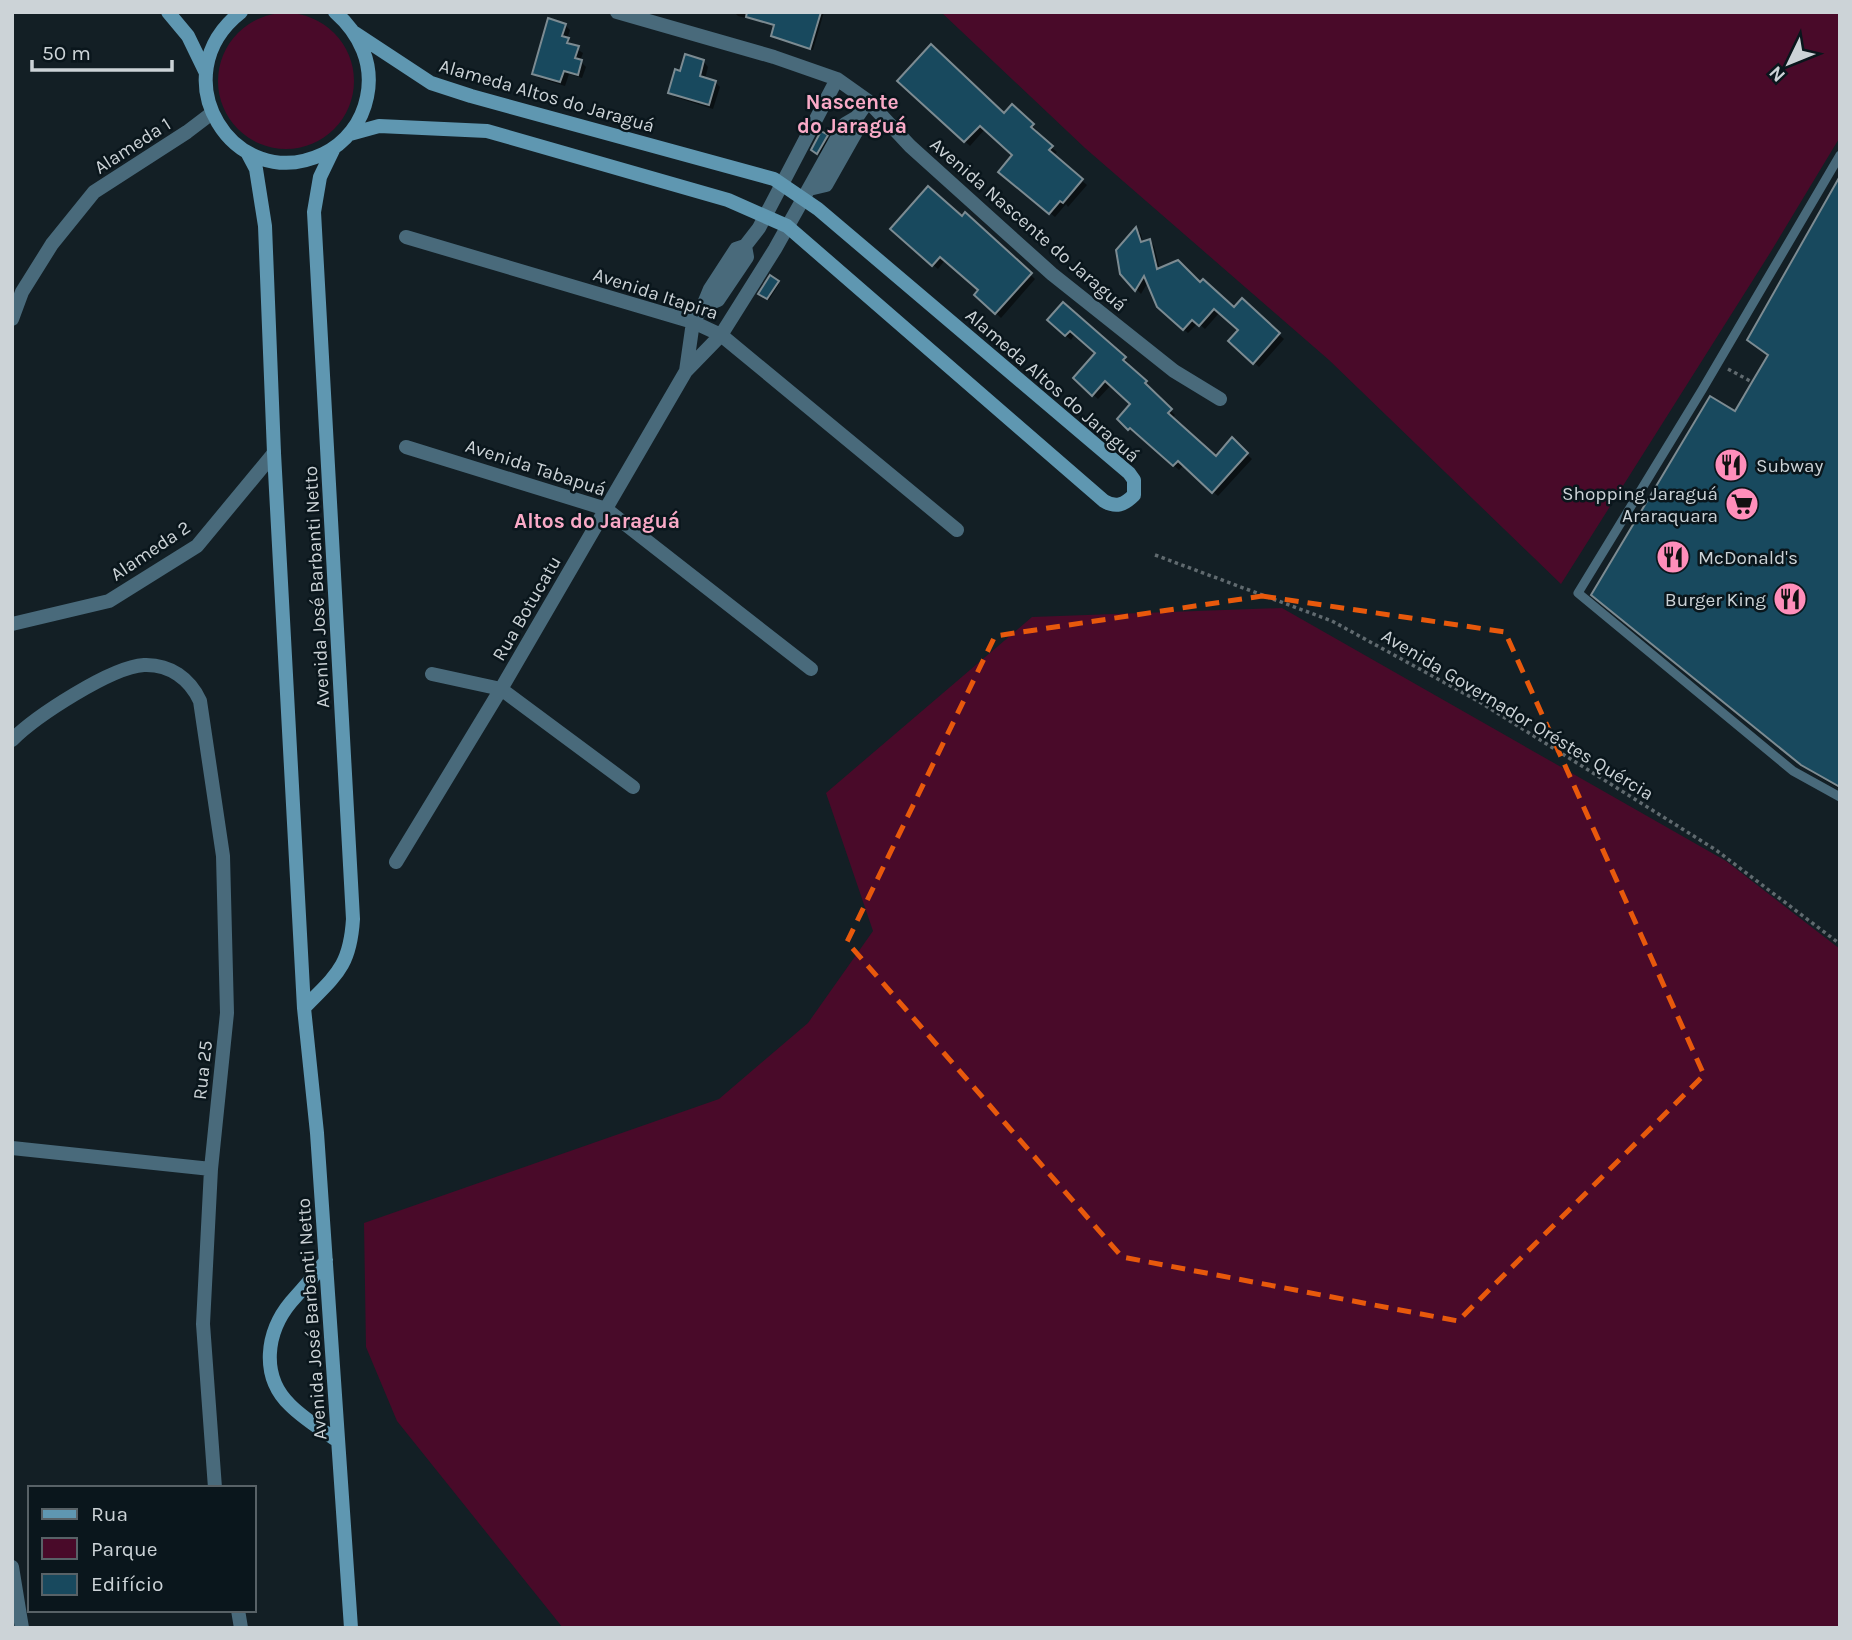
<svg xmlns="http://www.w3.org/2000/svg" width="1852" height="1640" viewBox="0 0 1852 1640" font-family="Karla,sans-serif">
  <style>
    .green { fill: #490a29 }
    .shadow { fill: #0007 }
    .building { fill: #18495e; stroke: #7c8b92; stroke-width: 2 }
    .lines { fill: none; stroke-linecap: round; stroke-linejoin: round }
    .path { stroke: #606a6f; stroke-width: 3.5; stroke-dasharray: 3.5 3.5; stroke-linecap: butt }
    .lane { stroke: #496a7b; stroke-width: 9 }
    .street { stroke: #496a7b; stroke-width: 14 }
    .secondary { stroke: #5f97b1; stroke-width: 14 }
    .marked { fill: none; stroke: #e8590c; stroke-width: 5; stroke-dasharray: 14 9; stroke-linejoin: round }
    .labels { text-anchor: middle; stroke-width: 5; stroke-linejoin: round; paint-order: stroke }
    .street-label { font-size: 19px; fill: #ccd3d7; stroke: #0a161c }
    .poi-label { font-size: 19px; fill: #ccd3d7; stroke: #0a161c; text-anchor: start }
    .neighbourhood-label { font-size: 21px; font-weight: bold; fill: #faaac7; stroke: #0a161c }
  </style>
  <rect width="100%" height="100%" fill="#131f25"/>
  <path class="green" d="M941,12H1840V137L1770,253L1561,584L1329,360L1085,148Z
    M218 81a68 68 0 1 1 136 0a68 68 0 1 1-136 0Z
    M1282,608L1726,861L1840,949V1628H563L397,1421L366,1347L364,1223L719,1099L808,1023L873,931L826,793L1032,617Z"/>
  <path class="shadow" d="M824,12L813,50L776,39L773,36L776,26L738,16L735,13Z
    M565,25L570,30L567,39L572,46L583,53L580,61L586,67L582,78L569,74L565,86L539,78L534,73Z
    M704,62L708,67L705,79L715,82L720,87L713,109L675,97L670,92L681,73Z
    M899,81L1004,115L1012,106L1037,130L1035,133L1057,152L1053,156L1087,185L1068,207L1066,204L1055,217L1005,176L1014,155L985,129L970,146Z
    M827,137L828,139L820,154L815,151Z
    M1840,180V789L1811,772L1601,602L1735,413L1769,356L1749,340Z
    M965,215L1035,279L1001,318L977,295L980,291L945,260L938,269L897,234L962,218Z
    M1136,230L1141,234L1143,243L1150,241L1154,246L1160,269L1200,284L1234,309L1242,301L1284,339L1259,367L1230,341L1240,330L1220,312L1205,329L1198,323L1188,333L1164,312L1148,282L1141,294L1121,273Z
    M778,282L779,284L769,300L762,295Z
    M1063,304L1129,363L1127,366L1150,387L1148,389L1175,415L1172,418L1216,458L1232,440L1252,459L1218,496L1184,465L1179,470L1136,431L1134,433L1119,419L1132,404L1111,385L1098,399L1075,378L1097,353L1075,334L1071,340L1054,325Z"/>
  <path class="building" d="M747,12H821L810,49L771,36L774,25L746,17Z
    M548,18L566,24L562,36L569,38L567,43L579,46L575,58L582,60L578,75L564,71L560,82L532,74Z
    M931,44L1004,113L1012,104L1034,124L1031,127L1053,146L1049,150L1083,179L1063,203L1060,201L1049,214L998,172L1012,155L980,126L964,142L897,81Z
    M685,54L704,60L700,76L716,81L709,105L668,93L675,69L680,71Z
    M821,131L828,135L817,154L811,150Z
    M1840,176V787L1801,765L1591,595L1710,396L1735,411L1752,382L1768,355L1747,340Z
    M928,186L962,216L965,212L1032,273L995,314L974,295L978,290L940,257L932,266L890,229Z
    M1136,227L1141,242L1150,239L1157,269L1178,260L1200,282L1203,279L1234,307L1242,298L1280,333L1253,364L1228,341L1238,330L1214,309L1199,326L1192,320L1183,330L1157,307L1144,276L1135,291L1120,274L1116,250Z
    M770,275L779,281L767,299L758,294Z
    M1063,302L1126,357L1123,360L1147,381L1145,383L1172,409L1168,413L1216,456L1232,437L1248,453L1212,493L1178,461L1173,466L1130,428L1128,430L1117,419L1130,404L1105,381L1092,396L1073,378L1095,353L1070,331L1065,336L1047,320Z"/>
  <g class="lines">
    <path class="path" d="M1728,369L1752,382
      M1155,555L1332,621L1478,701L1716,850L1840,944"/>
    <path class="lane" d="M1840,155L1702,390L1578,593L1793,771L1840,797"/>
    <path class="street" d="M617,12L774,57L837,79L868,101L910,146L1052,274L1174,371L1220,399
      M809,189L826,185L856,132L857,117
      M406,237L693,322L721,335L957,530
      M703,306L718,300L747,257L745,246
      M12,319L22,292L52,244L94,192L187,132L212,113
      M686,371L693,322L703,306L710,289L736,249L745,246L759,228L837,79
      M406,447L606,509L811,669
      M12,624L109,601L197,546L274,453
      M432,674L501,689L633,787
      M12,740C36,716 111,667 144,665C170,664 190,679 200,701L223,856L227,1013L211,1169L203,1324L215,1488
      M396,862L501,689L686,371L721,335L775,249L845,124L857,117L868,101
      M12,1148L211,1169
      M12,1567L22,1628
      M238,1610L241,1628"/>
    <path class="secondary" d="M168,12L188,36L205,71
      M241,12C159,76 234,196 323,154C346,143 362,122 367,97C374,64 360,34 335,12
      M350,134L379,126L487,131L728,200L787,226L1104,501C1116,508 1124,505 1134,495V480L1129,473L818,209L774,179L471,96L431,83L355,33
      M247,152L256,169L265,226L274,453L304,1008L317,1133L351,1628
      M304,1008C336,975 350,967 353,919L314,212L320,177L333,150
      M326,1260C315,1276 303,1288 291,1302C266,1332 260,1376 290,1405C304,1419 322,1430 338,1441"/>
  </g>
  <path class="marked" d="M1262,596L1505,632L1704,1075L1458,1321L1122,1257L847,942L995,636Z"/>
  <defs>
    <symbol id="restaurant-disc" viewBox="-11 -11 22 22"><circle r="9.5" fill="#ff8eba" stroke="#0a161c"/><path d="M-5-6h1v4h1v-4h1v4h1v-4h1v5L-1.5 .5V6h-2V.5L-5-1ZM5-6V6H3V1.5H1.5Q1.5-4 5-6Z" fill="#111"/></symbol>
    <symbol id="supermarket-disc" viewBox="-11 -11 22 22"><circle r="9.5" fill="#ff8eba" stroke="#0a161c"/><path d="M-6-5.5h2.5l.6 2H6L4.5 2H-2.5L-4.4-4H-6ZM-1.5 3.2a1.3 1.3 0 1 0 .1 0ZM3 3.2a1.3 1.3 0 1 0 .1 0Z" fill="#111"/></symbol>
  </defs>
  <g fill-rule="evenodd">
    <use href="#restaurant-disc" x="1712" y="446" width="38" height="38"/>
    <use href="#supermarket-disc" x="1723" y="485" width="38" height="38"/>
    <use href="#restaurant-disc" x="1654" y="538" width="38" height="38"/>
    <use href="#restaurant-disc" x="1771" y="580" width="38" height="38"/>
  </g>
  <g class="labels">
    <g class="street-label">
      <text transform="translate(547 95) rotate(16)" y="7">Alameda Altos do Jaraguá</text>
      <text transform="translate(132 145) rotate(-33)" y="7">Alameda 1</text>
      <text transform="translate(1029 224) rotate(41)" y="7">Avenida Nascente do Jaraguá</text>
      <text transform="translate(656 293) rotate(18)" y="7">Avenida Itapira</text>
      <text transform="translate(1053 385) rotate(41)" y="7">Alameda Altos do Jaraguá</text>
      <text transform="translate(536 467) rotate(18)" y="7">Avenida Tabapuá</text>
      <text transform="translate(150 550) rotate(-34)" y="7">Alameda 2</text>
      <text transform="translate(316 587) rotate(-93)" y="7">Avenida José Barbanti Netto</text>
      <text transform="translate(526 608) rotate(-60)" y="7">Rua Botucatu</text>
      <text transform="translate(1518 714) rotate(31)" y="7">Avenida Governador Oréstes Quércia</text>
      <text transform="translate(202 1070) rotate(-84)" y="7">Rua 25</text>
      <text transform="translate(311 1319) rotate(-94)" y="7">Avenida José Barbanti Netto</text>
    </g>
    <g class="poi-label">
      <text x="1756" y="472">Subway</text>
      <text x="1718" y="500" text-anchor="end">Shopping Jaraguá<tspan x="1718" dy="22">Araraquara</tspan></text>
      <text x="1698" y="564">McDonald's</text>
      <text x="1766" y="606" text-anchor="end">Burger King</text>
    </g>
    <g class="neighbourhood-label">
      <text x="852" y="109">Nascente<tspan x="852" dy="24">do Jaraguá</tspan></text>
      <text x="597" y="528">Altos do Jaraguá</text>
    </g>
  </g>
  <rect width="1852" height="1640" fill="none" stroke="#ccd3d7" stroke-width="28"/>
  <rect x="28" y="1486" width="228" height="126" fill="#0a161c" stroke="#586267" stroke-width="2"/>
  <rect x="42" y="1509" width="35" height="10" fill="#5f97b1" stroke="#586267" stroke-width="2"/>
  <text x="91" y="1521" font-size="21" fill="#ccd3d7">Rua</text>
  <rect x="42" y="1538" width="35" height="21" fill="#490a29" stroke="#586267" stroke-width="2"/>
  <text x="91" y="1556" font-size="21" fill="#ccd3d7">Parque</text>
  <rect x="42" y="1574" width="35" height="21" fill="#18495e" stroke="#586267" stroke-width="2"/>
  <text x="91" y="1591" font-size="21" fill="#ccd3d7">Edifício</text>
  <g transform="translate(1789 63) rotate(227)" stroke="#0a161c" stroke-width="5" paint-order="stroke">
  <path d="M0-5L12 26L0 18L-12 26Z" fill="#ccd3d7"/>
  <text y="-10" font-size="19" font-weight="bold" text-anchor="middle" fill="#ccd3d7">N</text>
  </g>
  <path d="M32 60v10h140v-10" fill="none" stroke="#ccd3d7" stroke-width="3.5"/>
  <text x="42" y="60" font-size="21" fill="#ccd3d7" stroke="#0a161c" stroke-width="5" paint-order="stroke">50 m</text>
</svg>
